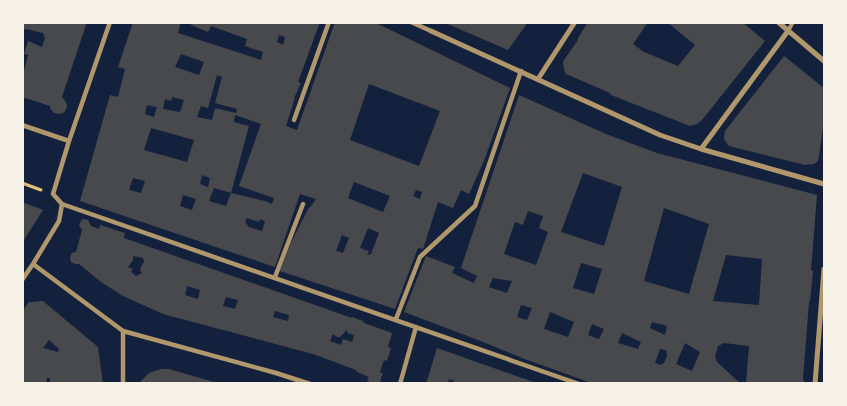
<svg xmlns="http://www.w3.org/2000/svg" width="847" height="406" viewBox="0 0 847 406" font-family="Cabin,sans-serif">
  <style>
    .building { fill: #48494c; fill-rule: evenodd }
    .lines { fill: none; stroke-linecap: round; stroke-linejoin: round }
    .path { stroke: #e5c07b; stroke-width: 3 }
    .service { stroke: #b1986c; stroke-width: 4 }
    .pedestrian { stroke: #b1986c; stroke-width: 4.5 }
    .minor { stroke: #b1986c; stroke-width: 5 }
  </style>
  <rect width="100%" height="100%" fill="#14213d"/>
  <path class="building" d="M22,22H87L62,97L66,102L67,106L66,110L63,113L59,114L54,113L50,108V106L22,97V70L24,71L28,55L24,54L28,41L42,47L45,38L43,33L26,29L22,31Z
    M133,22H181L178,33L261,60L263,52L245,46L247,39L211,26L208,32L191,25L192,22H320L298,82L301,83L294,98H295L286,126L297,130L335,22H374L510,88L484,161L469,194L461,190L453,208L438,202L423,249L418,248L395,309L280,271L290,245L308,209L312,205L316,199L300,194L275,267L80,201L110,95L118,97L125,69L118,67ZM279,35L285,37L283,45L277,42ZM181,54L204,62L199,75L175,67ZM217,75L222,77L215,103L237,109L236,113L215,108L212,120L197,117L201,106L208,108ZM369,84L440,111L419,166L350,140ZM172,97L184,100L180,112L163,109L165,99L171,101ZM147,105L157,107L154,117L145,114ZM235,115L261,124L239,186L274,198L272,204L265,201L231,193L226,206L209,201L214,188L231,193L249,126L234,122ZM151,128L194,140L187,162L144,150ZM202,175L210,178L208,187L200,184ZM133,178L145,181L141,193L129,190ZM354,182L390,196L383,212L348,198ZM416,190L422,192L420,199L413,196ZM183,195L196,199L192,210L180,206ZM247,218L259,222L260,219L265,221L262,231L249,227L245,222ZM368,228L379,233L371,254L367,255L369,251L360,248ZM342,235L349,238L343,253L336,251Z
    M443,22H528L508,50Z
    M588,22H648L633,44L644,52L678,66L695,45L667,22H742L765,41L702,120L697,124L690,126L611,95L610,93L566,74L564,69L563,64L564,60L578,40V38Z
    M784,56L824,88V121L819,156L818,161L814,164L805,165L729,146L725,141L724,137L725,131Z
    M519,95L606,134L657,153L817,195L811,270L813,271L810,301L809,302L803,379L804,381V384H746L749,346L724,343L718,346L715,356L717,362L741,384H594L522,358L478,340L404,312L426,256L455,267L452,273L474,283L477,276L461,268ZM583,173L622,187L604,246L561,232ZM664,208L709,224L689,294L644,281ZM528,211L543,216L539,228L548,232L536,265L504,254L515,222L523,225ZM726,255L762,259L759,305L713,301ZM581,263L602,269L594,294L573,288ZM493,278L512,281L507,293L489,287ZM521,305L532,308L527,320L517,317ZM550,312L574,322L568,337L544,329ZM652,322L667,326L665,335L650,328ZM592,324L604,329L599,339L588,335ZM622,333L641,342L638,349L618,343ZM685,343L700,352L692,371L676,364ZM660,349L666,350L667,356L664,363L660,365L655,363Z
    M22,202L43,210L22,243Z
    M83,219L88,220L91,226L99,229L100,225L125,233L124,238L352,318V317L363,321L364,323L392,333L388,347L391,348L387,361L384,360L380,372L383,374L381,377V380L379,384L369,382L367,380L369,377L357,372L356,370L313,354L163,314L123,296L101,282L79,264H75L71,262L70,257L72,253L76,252L82,230L79,225L81,221ZM133,256L143,258L144,262L141,267L140,270L142,273L136,276L131,272L133,269L128,267L133,260ZM187,286L200,290L198,299L185,295ZM226,297L238,300L235,309L223,306ZM275,311L289,315L288,321L273,317ZM346,329L348,333L354,335L352,342L343,339L341,345L330,341L333,334L337,337H340L345,332Z
    M43,301L98,347L103,384H50V378H47L46,384H22V312L29,302ZM49,340L59,349L58,352L43,348Z
    M437,348L536,383V384H455L454,381L449,379L448,384H426Z
    M161,369H169L221,384H138L149,373Z"/>
  <g class="lines">
    <path class="path" d="M22,183L41,190"/>
    <path class="service" d="M788,31L793,22"/>
    <path class="pedestrian" d="M411,22L431,31
      M294,120L329,22
      M22,125L69,141
      M62,204L579,384
      M33,264L123,331L276,373L310,384
      M275,277L303,204
      M22,280L33,264L59,221L62,204L53,194L69,141L110,22
      M396,319L420,257L475,206L521,71
      M123,384V331
      M400,384L416,327"/>
    <path class="minor" d="M778,22L824,61
      M431,31L660,135L701,149L824,184
      M538,79L575,22
      M701,149L788,31
      M815,384L824,269"/>
  </g>
  <rect width="847" height="406" fill="none" stroke="#f6f1e7" stroke-width="48"/>
</svg>
